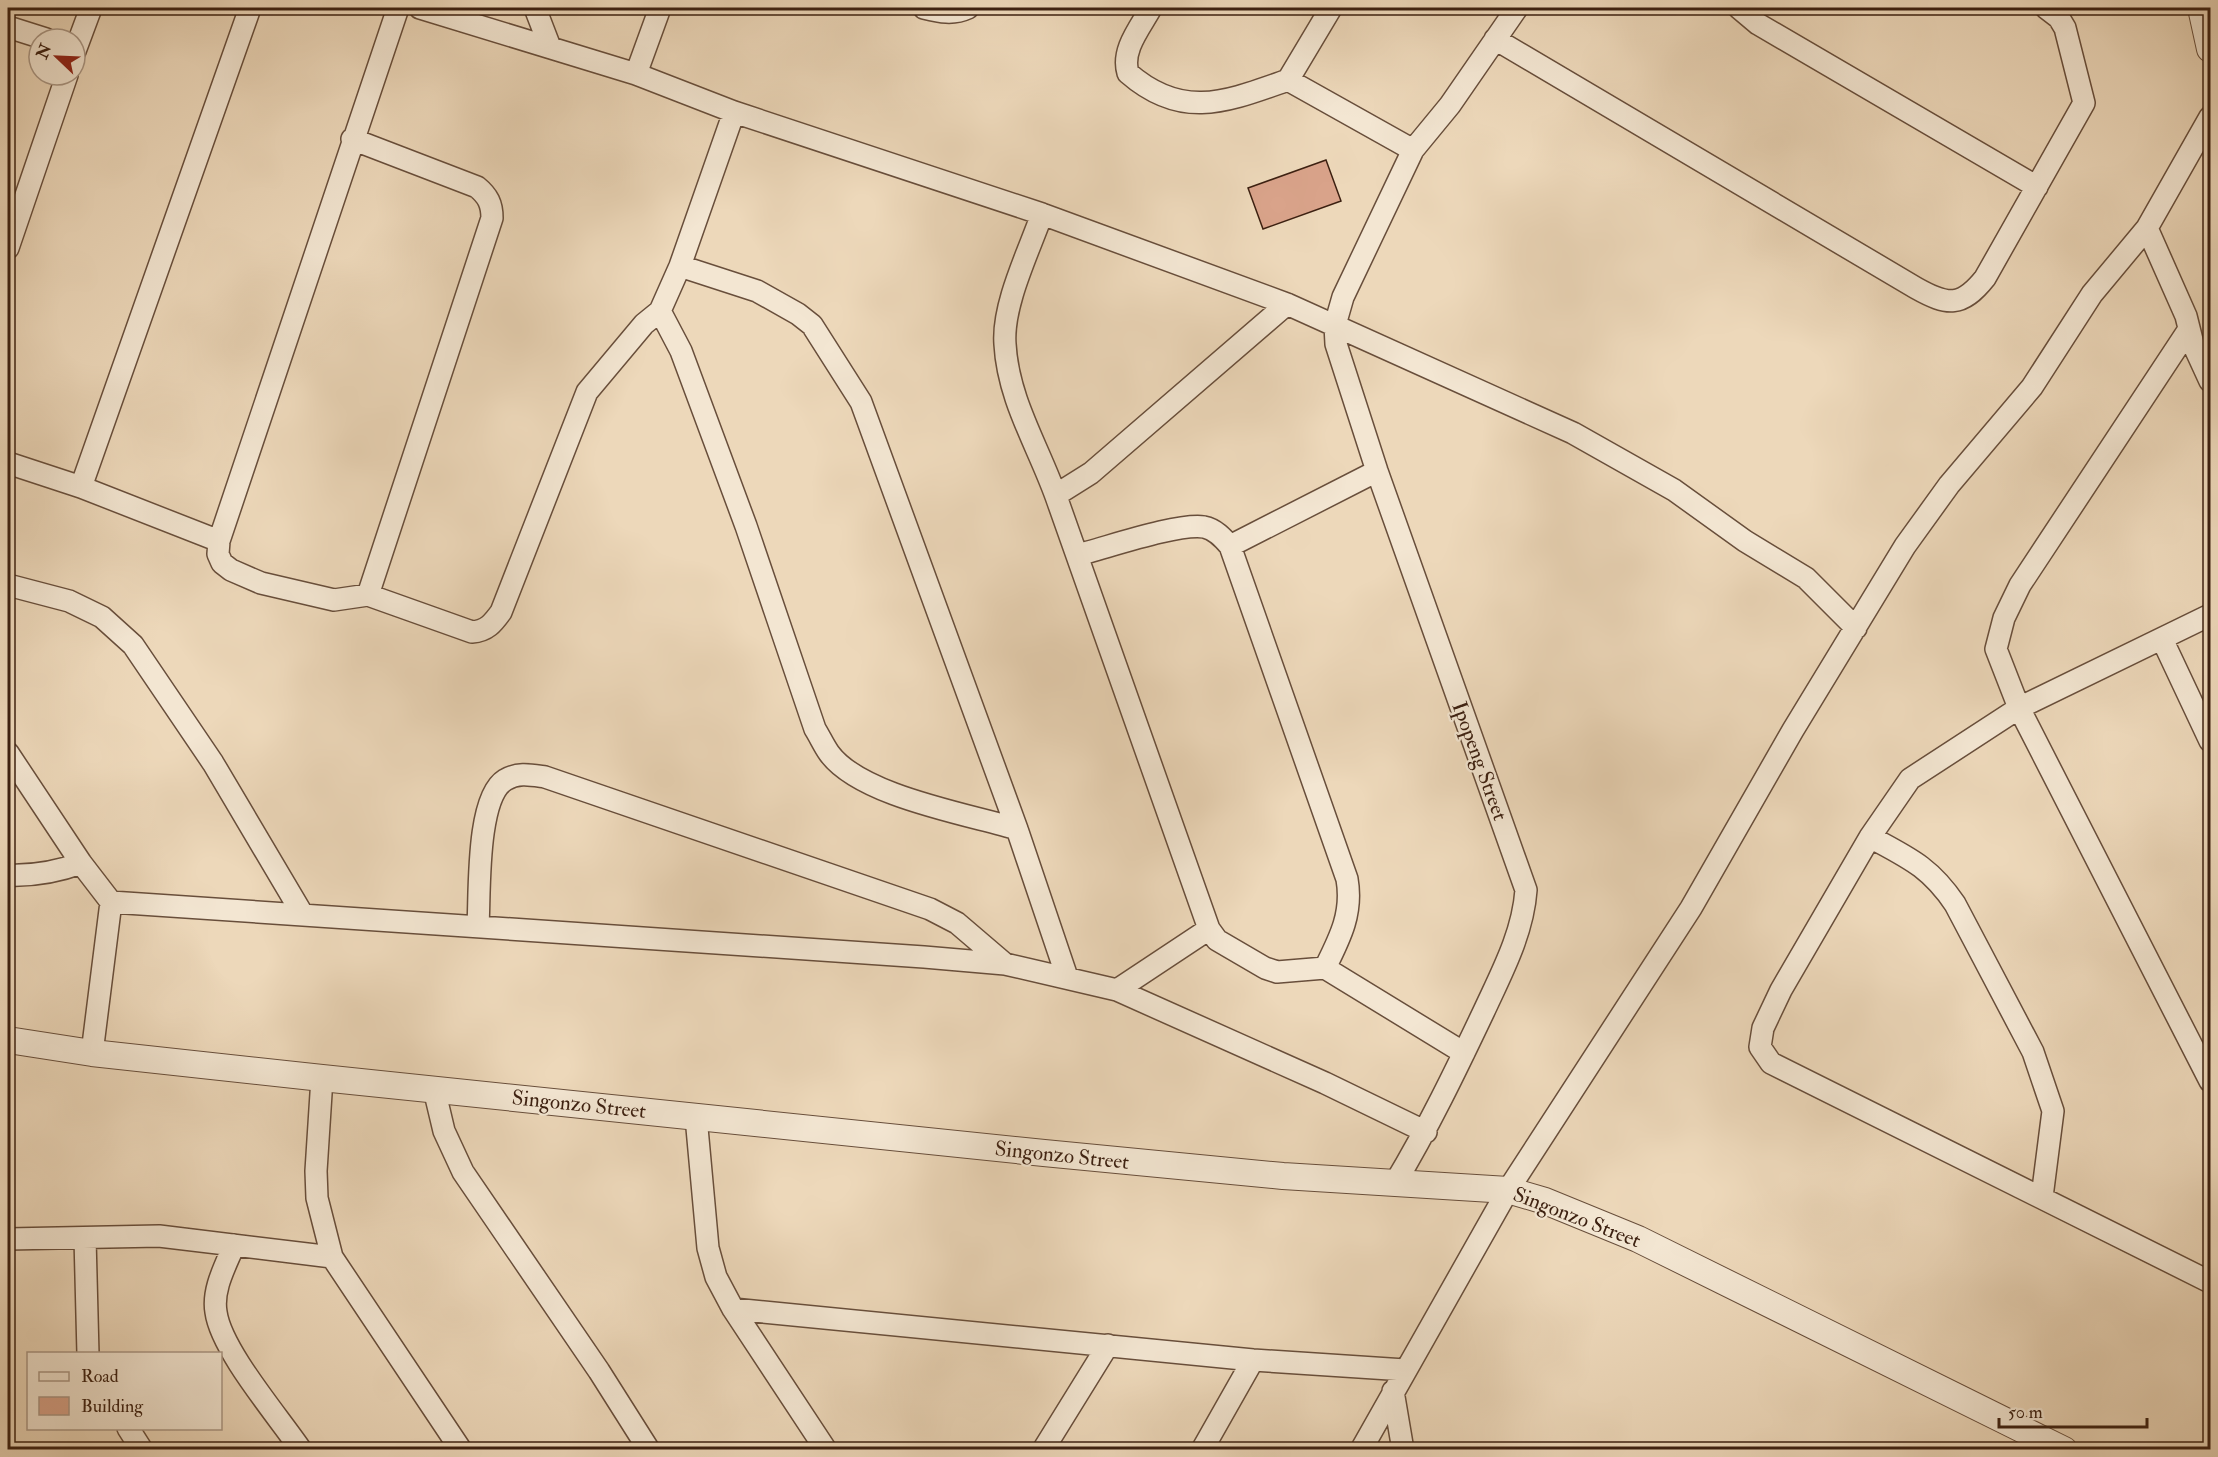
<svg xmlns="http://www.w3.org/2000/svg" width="2218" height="1457" viewBox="0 0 2218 1457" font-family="'IM FELL Double Pica',serif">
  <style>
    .building { fill: #d9a38a; stroke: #3c2011; stroke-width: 1.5 }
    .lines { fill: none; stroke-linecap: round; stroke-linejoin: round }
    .minor-casing { stroke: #684e3b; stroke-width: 24 }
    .tertiary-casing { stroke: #684e3b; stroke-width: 28 }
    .minor { stroke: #f3e6d2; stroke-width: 21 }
    .tertiary { stroke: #f3e6d2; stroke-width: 26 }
    .labels { text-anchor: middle; stroke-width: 4.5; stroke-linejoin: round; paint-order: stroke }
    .street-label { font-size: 21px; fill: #3c2011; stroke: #f3e6d2 }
  </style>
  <rect width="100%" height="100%" fill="#edd8ba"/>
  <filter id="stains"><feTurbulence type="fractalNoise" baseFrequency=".00333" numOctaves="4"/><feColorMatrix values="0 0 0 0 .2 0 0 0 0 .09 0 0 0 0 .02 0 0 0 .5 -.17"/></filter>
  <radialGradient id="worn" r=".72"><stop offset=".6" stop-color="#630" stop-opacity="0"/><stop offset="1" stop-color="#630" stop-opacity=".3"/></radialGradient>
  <path class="building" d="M1326,160L1341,201L1263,229L1248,188Z"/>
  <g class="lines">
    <defs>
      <path id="minor" d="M420,8L636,74L734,112L1042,214L1287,304L1573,433L1674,490L1745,541L1806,578L1856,628
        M535,8L550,47
        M924,8C940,12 953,15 968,8
        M1151,8C1140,28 1121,50 1128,73C1183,121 1228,101 1288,80L1331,8
        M1739,8L1758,24L2037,187
        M8,27L46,39
        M1495,39L1916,288C1948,306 1962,307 1985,278L2084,103L2065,28L2059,18L2046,8
        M75,51L91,8
        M636,74L660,8
        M1288,80L1413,150
        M734,112L680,266L660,311L681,351L746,526L815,729C820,737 824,746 829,753C860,796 967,814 1017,829
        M352,139L477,187C488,196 492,204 492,218L368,595
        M1042,214C1029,251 1002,305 1005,344C1008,401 1040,449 1058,502C1108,645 1159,787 1209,929L1217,940L1265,968L1277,972L1325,968L1464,1053
        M2147,228L2186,316L2193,344L2210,381
        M8,248L67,75
        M680,266L757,291L798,314L812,325L861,402L1017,829L1067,977
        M2189,329L2020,585L2004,618L1996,649L2019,708L2210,1081
        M8,463L81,487L219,541L218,554L222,563L231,570L261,583L334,600L368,595L472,632C487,631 493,623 501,612L587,392L644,324L660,311
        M81,487L250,8
        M1056,495L1091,473L1287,304
        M219,541L398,8
        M1230,546L1377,471
        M1077,555C1106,548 1177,523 1204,527C1215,529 1223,538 1230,546L1347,879C1353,913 1340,938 1325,968
        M8,585L69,601L102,617L133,645L213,763L303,915
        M2210,615L2019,708L1910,779L1870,837L1781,990L1763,1028L1760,1047L1771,1063L2210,1282
        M2162,639L2210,741
        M8,753L81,863L111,902L92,1053
        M1870,837C1909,858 1930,867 1955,904L2033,1052L2053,1111L2042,1197
        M8,875C33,876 57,872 81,863
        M111,902L924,957L1005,964L1117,990L1325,1083L1426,1132
        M478,926C480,894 476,798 505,780C518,772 531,775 545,777L930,909L957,923L1005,964
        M1117,990L1209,929
        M322,1078L316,1171L317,1198L332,1257L461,1450
        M434,1089L444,1131L463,1172L599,1371L649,1450
        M696,1117L708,1248L716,1277L733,1309L826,1450
        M1395,1183C1428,1128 1456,1070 1484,1011C1502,972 1523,933 1526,890L1377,471L1336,344L1335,325L1343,297L1413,150L1450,105L1517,8
        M85,1238L88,1354
        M8,1239L159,1236L332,1257
        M234,1245C226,1265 212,1289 216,1312C221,1350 278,1416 301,1450
        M733,1309L1253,1360L1405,1370
        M1393,1391L1403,1450
        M128,1428L142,1450
        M1043,1450L1108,1345
        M1202,1450L1253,1360
        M1361,1450L1508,1190L1691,908L1793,730L1905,546L1949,485L2032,387L2092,294L2147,228L2210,117"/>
      <path id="tertiary" d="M2201,8L2210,49
        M8,1040L92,1053L322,1078L1044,1153L1283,1176L1508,1190L1545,1201L1638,1239L2064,1450"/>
    </defs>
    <use href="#minor" class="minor-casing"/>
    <use href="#tertiary" class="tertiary-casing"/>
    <use href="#minor" class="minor"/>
    <use href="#tertiary" class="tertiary"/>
  </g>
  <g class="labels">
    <g class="street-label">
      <text transform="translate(1480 761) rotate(70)" y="7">Ipopeng Street</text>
      <text transform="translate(579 1104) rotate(6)" y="7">Singonzo Street</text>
      <text transform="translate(1062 1155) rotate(6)" y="7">Singonzo Street</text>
      <text transform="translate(1577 1217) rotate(21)" y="7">Singonzo Street</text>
    </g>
  </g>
  <rect width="2218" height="1457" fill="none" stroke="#edd8ba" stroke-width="30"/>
  <rect x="9" y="9" width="2200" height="1439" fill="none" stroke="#3c2011" stroke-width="3"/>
  <rect x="15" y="15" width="2188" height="1427" fill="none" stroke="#3c2011" stroke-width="1.5"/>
  <rect x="27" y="1352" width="195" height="78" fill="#f3e6d2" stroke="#aa9785" stroke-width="1.5"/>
  <rect x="39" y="1372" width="30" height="9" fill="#f3e6d2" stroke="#aa9785" stroke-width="1.5"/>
  <text x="81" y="1382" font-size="18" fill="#3c2011">Road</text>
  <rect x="39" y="1397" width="30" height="18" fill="#d9a38a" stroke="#aa9785" stroke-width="1.5"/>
  <text x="81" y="1412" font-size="18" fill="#3c2011">Building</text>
  <g transform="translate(57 57) rotate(293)"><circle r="28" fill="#f3e6d2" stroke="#aa9785" stroke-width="1.5"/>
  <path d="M0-4.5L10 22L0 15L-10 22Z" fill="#8f2418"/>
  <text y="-9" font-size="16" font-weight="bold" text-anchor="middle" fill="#3c2011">N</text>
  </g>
  <path d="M1999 1418v9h148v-9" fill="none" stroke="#3c2011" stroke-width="3"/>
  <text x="2008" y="1418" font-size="18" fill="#3c2011" stroke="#f3e6d2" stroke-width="4.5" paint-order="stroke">50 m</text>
  <rect width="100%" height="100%" filter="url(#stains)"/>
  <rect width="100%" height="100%" fill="url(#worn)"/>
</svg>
